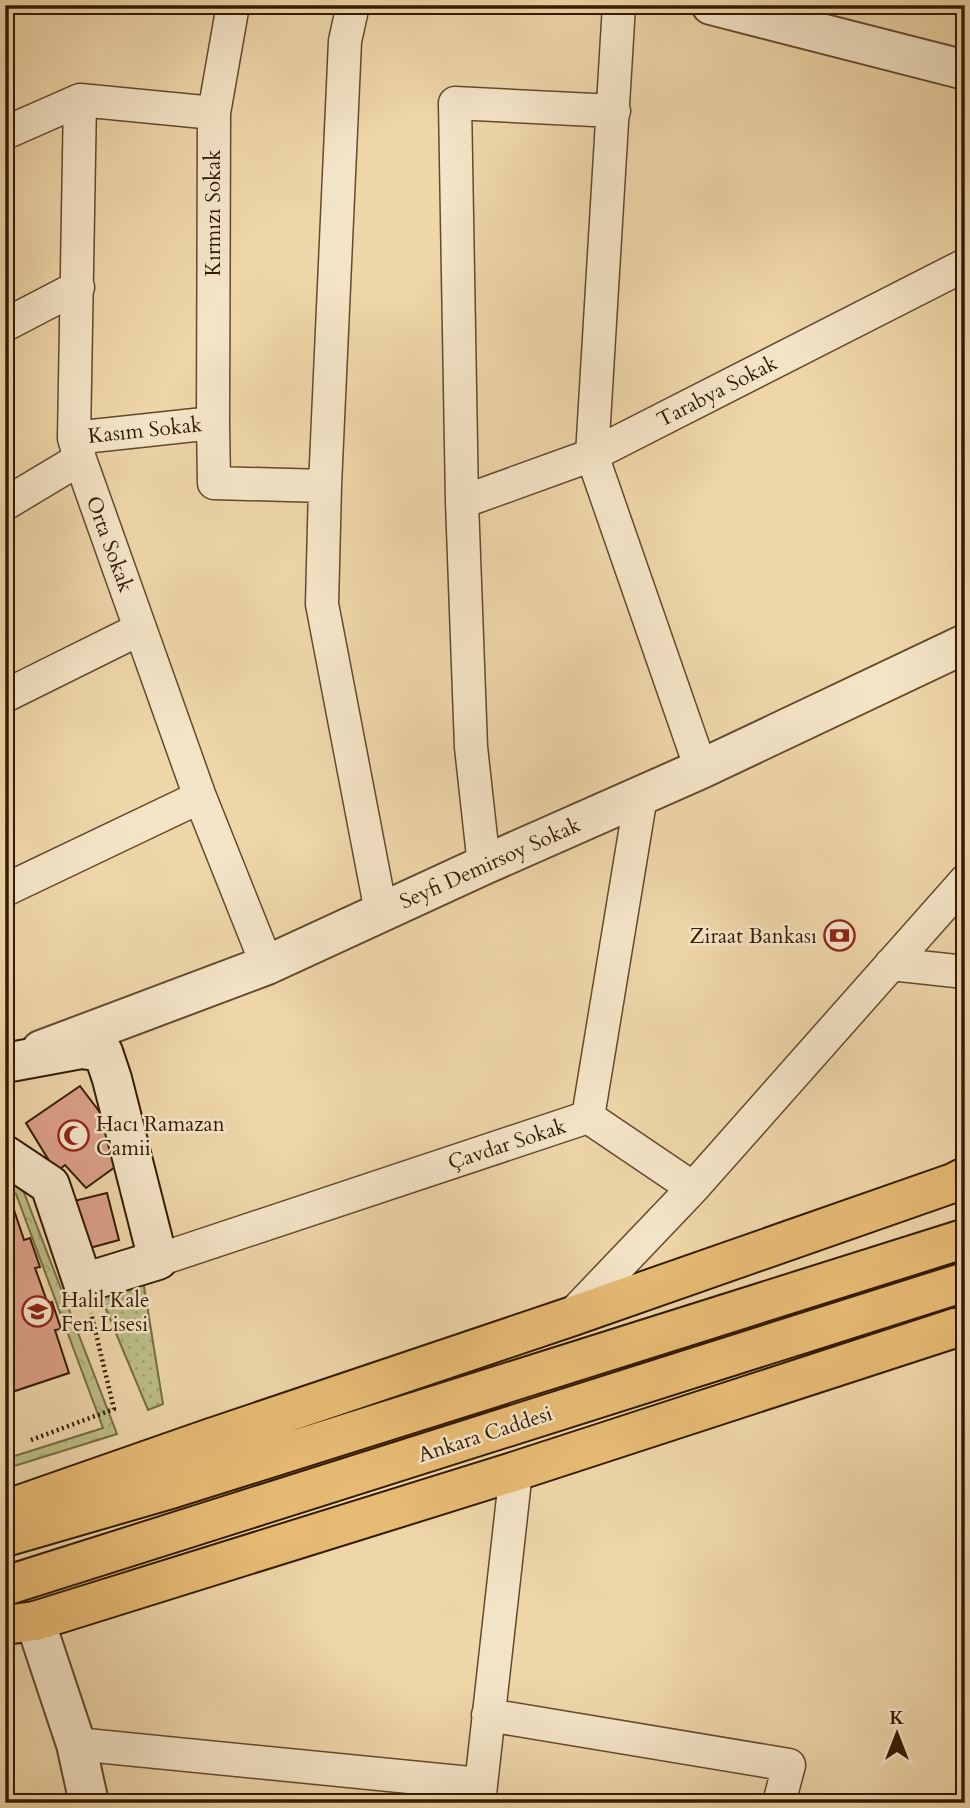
<svg xmlns="http://www.w3.org/2000/svg" width="970" height="1808" viewBox="0 0 970 1808" font-family="Cardo,serif">
  <style>
    .grass { fill: url(#grass-dots); stroke: #786c43; stroke-width: 2 }
    .forest { fill: url(#forest-crowns); stroke: #786c43; stroke-width: 2 }
    .building { fill: #dca089; stroke: #331b01; stroke-width: 2 }
    .lines { fill: none; stroke-linecap: round; stroke-linejoin: round }
    .minor-casing { stroke: #624a2b; stroke-width: 35 }
    .tertiary-casing { stroke: #624a2b; stroke-width: 42 }
    .secondary-casing { stroke: #331b01; stroke-width: 42 }
    .trunk-casing { stroke: #331b01; stroke-width: 42 }
    .path { stroke: #331b01; stroke-width: 4.5; stroke-dasharray: 2 3.5; stroke-linecap: butt }
    .minor { stroke: #f4e4c7; stroke-width: 32 }
    .tertiary { stroke: #f4e4c7; stroke-width: 38 }
    .secondary { stroke: #f4e4c7; stroke-width: 38 }
    .trunk { stroke: #e7bb74; stroke-width: 38 }
    .labels { text-anchor: middle; stroke-width: 5; stroke-linejoin: round; paint-order: stroke }
    .street-label { font-size: 21px; fill: #331b01; stroke: #f4e4c7 }
    .poi-label { font-size: 21px; fill: #331b01; stroke: #f4e4c7; text-anchor: start }
  </style>
  <defs>
    <pattern id="grass-dots" width="8" height="8" patternUnits="userSpaceOnUse" patternTransform="scale(1.75)"><rect width="8" height="8" fill="#bcbd85"/><path d="M2 2h.1M6 6h.1" fill="none" stroke="#a2a271" stroke-width="1.8" stroke-linecap="round"/></pattern>
    <pattern id="forest-crowns" width="20" height="18" patternUnits="userSpaceOnUse" patternTransform="scale(1.75)"><rect width="20" height="18" fill="#bcbd85"/><path d="M2 6a3 3 0 1 1 6 0M12 15a3 3 0 1 1 6 0" fill="none" stroke="#a2a271"/></pattern>
  </defs>
  <rect width="100%" height="100%" fill="#eed6a9"/>
  <filter id="stains"><feTurbulence type="fractalNoise" baseFrequency=".00286" numOctaves="4"/><feColorMatrix values="0 0 0 0 .2 0 0 0 0 .09 0 0 0 0 .02 0 0 0 .5 -.17"/></filter>
  <radialGradient id="worn" r=".72"><stop offset=".6" stop-color="#630" stop-opacity="0"/><stop offset="1" stop-color="#630" stop-opacity=".3"/></radialGradient>
  <path class="grass" d="M143,1280L163,1404L148,1410L100,1295Z"/>
  <path class="forest" d="M5,1176L23,1190L117,1434L5,1469V1459L103,1428L16,1194L5,1187Z"/>
  <path class="building" d="M80,1086L117,1135L122,1162L86,1188L65,1165L56,1172L26,1123Z
    M107,1193L119,1240L86,1249L74,1201Z
    M10,1198L24,1240L30,1238L40,1267L35,1268L48,1304L52,1302L61,1329L55,1330L69,1373L6,1394L5,1200Z"/>
  <g class="lines">
    <defs>
      <path id="minor" d="M353,5L345,41L325,486L322,604L381,912
        M619,5L592,455L701,769
        M80,100L74,438L80,459L200,797L267,965
        M5,133L80,100L214,113
        M5,325L78,287
        M213,423L214,113L233,5
        M74,438L213,423L214,483L325,486
        M462,502L592,455L965,265
        M5,504L80,459
        M5,696L140,629
        M484,865L471,747L462,502L455,103L614,111
        M5,890L200,797
        M891,964L965,972
        M588,1117L693,1188
        M158,1260L588,1117L641,796
        M570,1317L693,1188L965,881
        M488,1715L789,1765L779,1803
        M76,1744L480,1784
        M479,1803L516,1471"/>
      <path id="tertiary" d="M711,5L965,70
        M41,1050L267,965L484,865L701,769L965,644
        M35,1621L76,1744L89,1803"/>
      <path id="secondary" d="M5,1063L81,1049L103,1052L112,1079L158,1260L83,1283L50,1185L5,1155"/>
      <path id="trunk" d="M5,1510L208,1439L570,1317L953,1183L965,1177
        M5,1537L174,1488L963,1239
        M5,1586L965,1282
        M5,1625L35,1621L516,1471L955,1328L965,1327"/>
    </defs>
    <use href="#minor" class="minor-casing"/>
    <use href="#tertiary" class="tertiary-casing"/>
    <use href="#secondary" class="secondary-casing"/>
    <use href="#trunk" class="trunk-casing"/>
    <path class="path" d="M31,1440L114,1409L91,1313"/>
    <use href="#minor" class="minor"/>
    <use href="#tertiary" class="tertiary"/>
    <use href="#secondary" class="secondary"/>
    <use href="#trunk" class="trunk"/>
  </g>
  <defs>
    <symbol id="bank-ring" viewBox="-11 -11 22 22"><circle r="9.5" fill="#f4e4c7" stroke="#8f2418" stroke-width="1.5"/><path d="M-6-4H6V4H-6ZM0-2.3a2.3 2.3 0 1 0 0 4.6a2.3 2.3 0 1 0 0-4.6Z" fill="#8f2418"/></symbol>
    <symbol id="mosque-ring" viewBox="-11 -11 22 22"><circle r="9.5" fill="#f4e4c7" stroke="#8f2418" stroke-width="1.5"/><path d="M3.5-4.9A6 6 0 1 0 3.5 4.9A5 5 0 1 1 3.5-4.9Z" fill="#8f2418"/></symbol>
    <symbol id="school-ring" viewBox="-11 -11 22 22"><circle r="9.5" fill="#f4e4c7" stroke="#8f2418" stroke-width="1.5"/><path d="M0-5L7-2L0 1L-7-2ZM-4 1L0 2.5L4 1V4Q0 6-4 4Z" fill="#8f2418"/></symbol>
  </defs>
  <g fill-rule="evenodd">
    <use href="#bank-ring" x="822" y="918" width="35" height="35"/>
    <use href="#mosque-ring" x="56" y="1118" width="35" height="35"/>
    <use href="#school-ring" x="20" y="1294" width="35" height="35"/>
  </g>
  <g class="labels">
    <g class="street-label">
      <text transform="translate(213 213) rotate(-90)" y="7">Kırmızı Sokak</text>
      <text transform="translate(717 391) rotate(-27)" y="7">Tarabya Sokak</text>
      <text transform="translate(145 430) rotate(-6)" y="7">Kasım Sokak</text>
      <text transform="translate(110 544) rotate(70)" y="7">Orta Sokak</text>
      <text transform="translate(490 863) rotate(-24)" y="7">Seyfi Demirsoy Sokak</text>
      <text transform="translate(507 1144) rotate(-18)" y="7">Çavdar Sokak</text>
      <text transform="translate(485 1434) rotate(-18)" y="7">Ankara Caddesi</text>
    </g>
    <g class="poi-label">
      <text x="817" y="943" text-anchor="end">Ziraat Bankası</text>
      <text x="96" y="1131">Hacı Ramazan<tspan x="96" dy="24">Camii</tspan></text>
      <text x="61" y="1307">Halil Kale<tspan x="61" dy="24">Fen Lisesi</tspan></text>
    </g>
  </g>
  <rect width="970" height="1808" fill="none" stroke="#eed6a9" stroke-width="28"/>
  <rect x="7" y="7" width="956" height="1794" fill="none" stroke="#331b01" stroke-width="3.5"/>
  <rect x="14" y="14" width="942" height="1780" fill="none" stroke="#331b01" stroke-width="2"/>
  <g transform="translate(897 1734)" stroke="#f4e4c7" stroke-width="5" paint-order="stroke">
  <path d="M0-5L12 26L0 18L-12 26Z" fill="#331b01"/>
  <text y="-10" font-size="19" font-weight="bold" text-anchor="middle" fill="#331b01">K</text>
  </g>
  <rect width="100%" height="100%" filter="url(#stains)"/>
  <rect width="100%" height="100%" fill="url(#worn)"/>
</svg>
